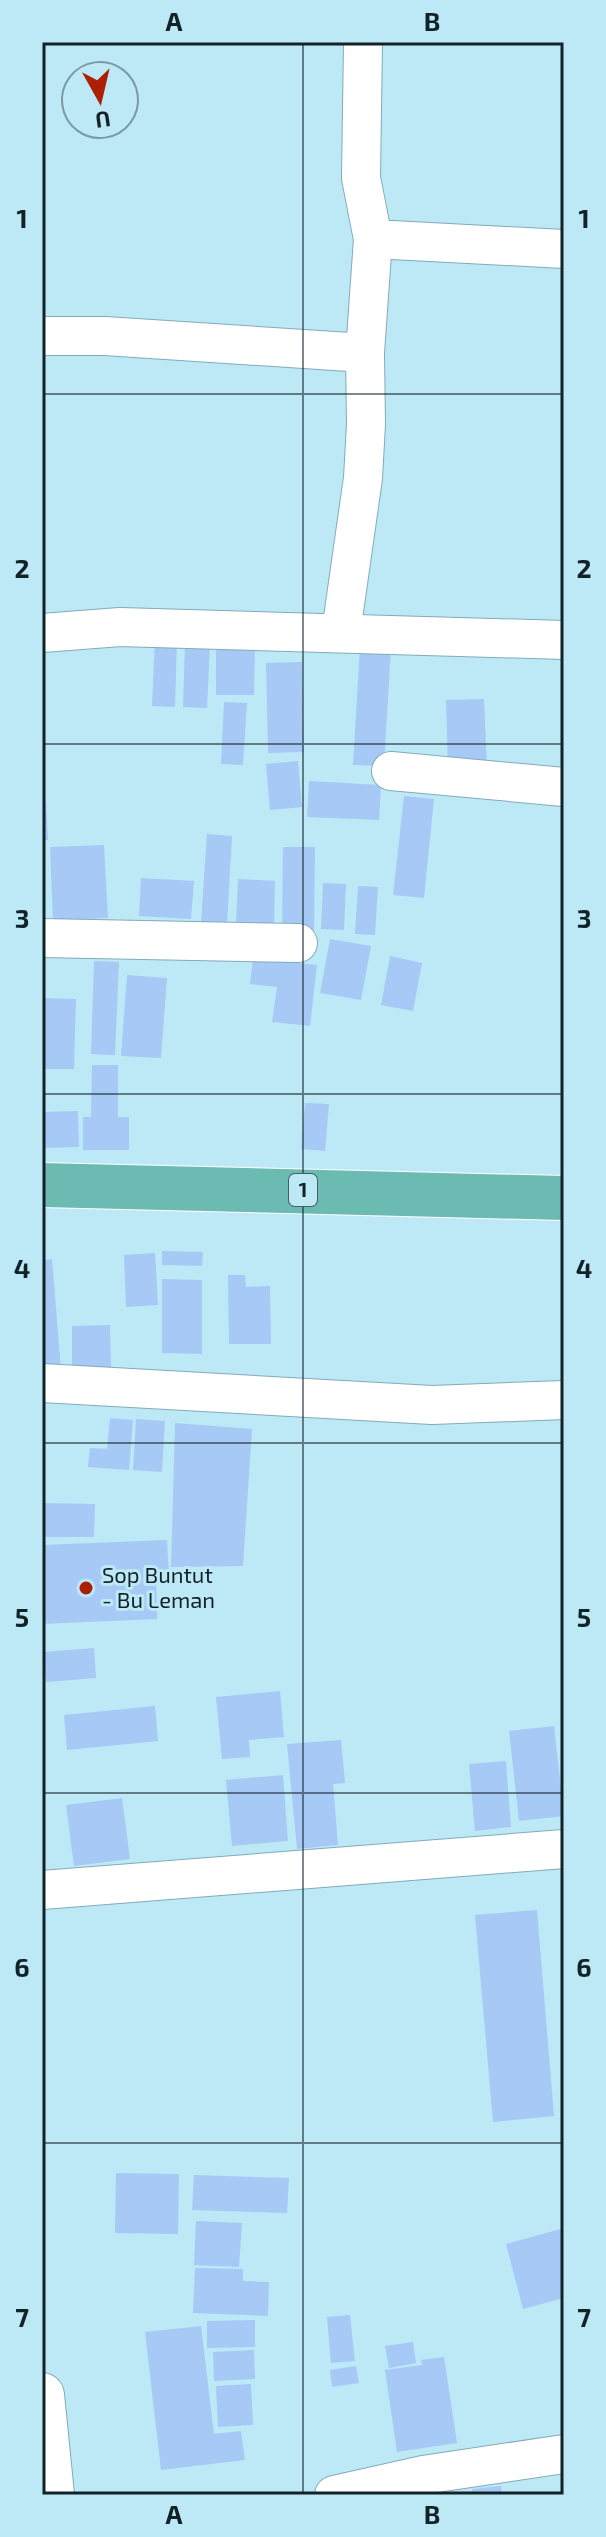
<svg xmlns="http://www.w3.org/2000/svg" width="606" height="2537" viewBox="0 0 606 2537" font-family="'Exo 2',sans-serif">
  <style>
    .building { fill: #a6c9f5 }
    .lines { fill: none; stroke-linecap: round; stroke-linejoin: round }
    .minor-casing { stroke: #82abb9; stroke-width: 40 }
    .tertiary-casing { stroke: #82abb9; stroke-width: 46 }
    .trunk-casing { stroke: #fff; stroke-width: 46 }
    .minor { stroke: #fff; stroke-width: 38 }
    .tertiary { stroke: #fff; stroke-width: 44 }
    .trunk { stroke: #6cbbb3; stroke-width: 44 }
    .grid { fill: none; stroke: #122328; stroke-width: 2; stroke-opacity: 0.55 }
    .poi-dot { fill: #ad1f05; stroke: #bde9f7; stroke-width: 3 }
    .labels { text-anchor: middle; stroke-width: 6; stroke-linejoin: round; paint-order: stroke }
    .shield { fill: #bde9f7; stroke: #455e66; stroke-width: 2 }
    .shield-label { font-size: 20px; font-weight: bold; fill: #122328 }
    .poi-label { font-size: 22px; fill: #122328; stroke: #bde9f7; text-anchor: start }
    .neatline { fill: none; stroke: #122328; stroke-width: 3 }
    .grid-label { font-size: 26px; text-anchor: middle; font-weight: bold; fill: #122328 }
  </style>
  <rect width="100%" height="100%" fill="#bde9f7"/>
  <path class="building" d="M155,640L177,641L175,707L152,706Z
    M185,643L210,644L207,708L183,707Z
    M216,645H255L254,695H216Z
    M360,646L391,648L384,766L353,765Z
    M302,662L304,752L268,753L266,663Z
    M484,699L487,768L448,769L446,700Z
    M224,702L247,703L243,765L221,764Z
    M298,761L302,807L270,810L266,764Z
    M309,781L381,785L379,820L307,817Z
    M404,796L434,799L424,898L393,895Z
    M42,802H46L48,840H42Z
    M207,834L232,836L227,924L201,922Z
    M104,845L108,918L53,920L50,847Z
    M283,847H315L314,935H282Z
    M141,878L194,881L191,919L139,916Z
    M238,879L275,881L274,925L236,924Z
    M323,883L346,884L344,930L321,929Z
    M358,886L378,887L375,935L355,934Z
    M330,939L371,946L361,1000L320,993Z
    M390,956L422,963L413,1011L381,1005Z
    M253,958L317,965L310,1026L272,1022L277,987L250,984Z
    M94,961L119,962L115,1055L91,1054Z
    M127,975L167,978L161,1058L121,1056Z
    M42,998L76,999L74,1069H42Z
    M92,1065H118V1117H129V1150H83V1117H91Z
    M305,1103L329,1104L325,1151L301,1149Z
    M78,1111L79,1147L42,1148V1112Z
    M162,1251L203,1252L202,1266L162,1265Z
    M155,1253L158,1305L126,1307L124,1255Z
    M52,1259L61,1370L42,1371V1260Z
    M228,1275H245L246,1287L270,1286L271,1344H229Z
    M162,1279L202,1280V1354L162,1353Z
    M110,1325L111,1371L72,1372V1326Z
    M110,1418L133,1420L129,1470L88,1467L90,1448L107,1449Z
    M136,1419L165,1421L162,1472L133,1470Z
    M175,1423L252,1429L243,1566L171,1567Z
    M42,1503L95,1504L94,1537H42Z
    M167,1540L169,1575L156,1576L157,1619L42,1624V1545Z
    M94,1648L96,1678L46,1682L44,1652Z
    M280,1691L284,1737L249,1740L250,1757L222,1759L216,1697Z
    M155,1706L158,1741L67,1750L64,1715Z
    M554,1726L564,1816L519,1821L509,1731Z
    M341,1740L345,1783L333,1784L338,1845L297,1849L287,1744Z
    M506,1761L511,1827L475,1831L469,1764Z
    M283,1775L288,1841L232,1846L226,1780Z
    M122,1798L130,1859L74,1866L66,1805Z
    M537,1910L554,2116L493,2122L475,1915Z
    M116,2173L179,2174L178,2234L115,2233Z
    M194,2175L289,2178L287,2213L192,2210Z
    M196,2221L242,2223L239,2267L194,2265Z
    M564,2228V2298L523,2309L506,2244Z
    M195,2268L243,2269V2281L269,2282L268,2316L193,2313Z
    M350,2315L355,2361L331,2363L327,2317Z
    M255,2320V2347L207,2348V2321Z
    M201,2326L214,2434L241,2431L245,2460L161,2470L145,2332Z
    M413,2342L416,2363L389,2368L385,2346Z
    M254,2350L255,2379L214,2381L213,2352Z
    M444,2357L457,2443L397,2452L385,2370L422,2365L421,2360Z
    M356,2366L359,2383L332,2387L330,2370Z
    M251,2384L253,2425L218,2427L216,2386Z
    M501,2486L502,2495H473L472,2489Z"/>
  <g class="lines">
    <defs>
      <path id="minor" d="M373,239L564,249
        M42,336H105L365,353L373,239L361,178L363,42
        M341,632L363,478L366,424L365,353
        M42,633L120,627L564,640
        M391,771L564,787
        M42,938L298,943
        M42,1383L432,1405L564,1400
        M42,1890L564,1849
        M334,2495L423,2475L564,2454"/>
      <path id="tertiary" d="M42,2395L52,2495"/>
      <path id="trunk" d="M42,1185L564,1198"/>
    </defs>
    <use href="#minor" class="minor-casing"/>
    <use href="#tertiary" class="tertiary-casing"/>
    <use href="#trunk" class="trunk-casing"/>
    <use href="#minor" class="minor"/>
    <use href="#tertiary" class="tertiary"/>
    <use href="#trunk" class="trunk"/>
  </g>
  <path class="grid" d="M303,42V2495M42,394H564M42,744H564M42,1094H564M42,1443H564M42,1793H564M42,2143H564"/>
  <circle class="poi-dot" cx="86" cy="1588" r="8"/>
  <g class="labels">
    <rect class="shield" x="289" y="1174" width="28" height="32" rx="6"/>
    <g class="shield-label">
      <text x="303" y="1197">1</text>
    </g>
    <g class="poi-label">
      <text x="102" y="1583">Sop Buntut<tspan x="102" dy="25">- Bu Leman</tspan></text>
    </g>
  </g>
  <rect width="606" height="2537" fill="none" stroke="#bde9f7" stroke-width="88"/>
  <g transform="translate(100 100) rotate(172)"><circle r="38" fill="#bde9f7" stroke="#799aa4" stroke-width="2"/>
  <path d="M0-6L14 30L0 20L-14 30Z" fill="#ad1f05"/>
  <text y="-12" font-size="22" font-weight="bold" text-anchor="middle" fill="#122328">U</text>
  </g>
  <rect x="44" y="44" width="518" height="2449" class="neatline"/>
  <g class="grid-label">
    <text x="174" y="31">A</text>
    <text x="432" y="31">B</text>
    <text x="22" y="228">1</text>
    <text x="584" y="228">1</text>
    <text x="22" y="578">2</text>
    <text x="584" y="578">2</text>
    <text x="22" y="928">3</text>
    <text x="584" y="928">3</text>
    <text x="22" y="1278">4</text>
    <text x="584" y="1278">4</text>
    <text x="22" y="1627">5</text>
    <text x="584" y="1627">5</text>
    <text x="22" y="1977">6</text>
    <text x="584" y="1977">6</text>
    <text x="22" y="2327">7</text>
    <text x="584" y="2327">7</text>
    <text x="174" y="2524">A</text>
    <text x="432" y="2524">B</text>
  </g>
</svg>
